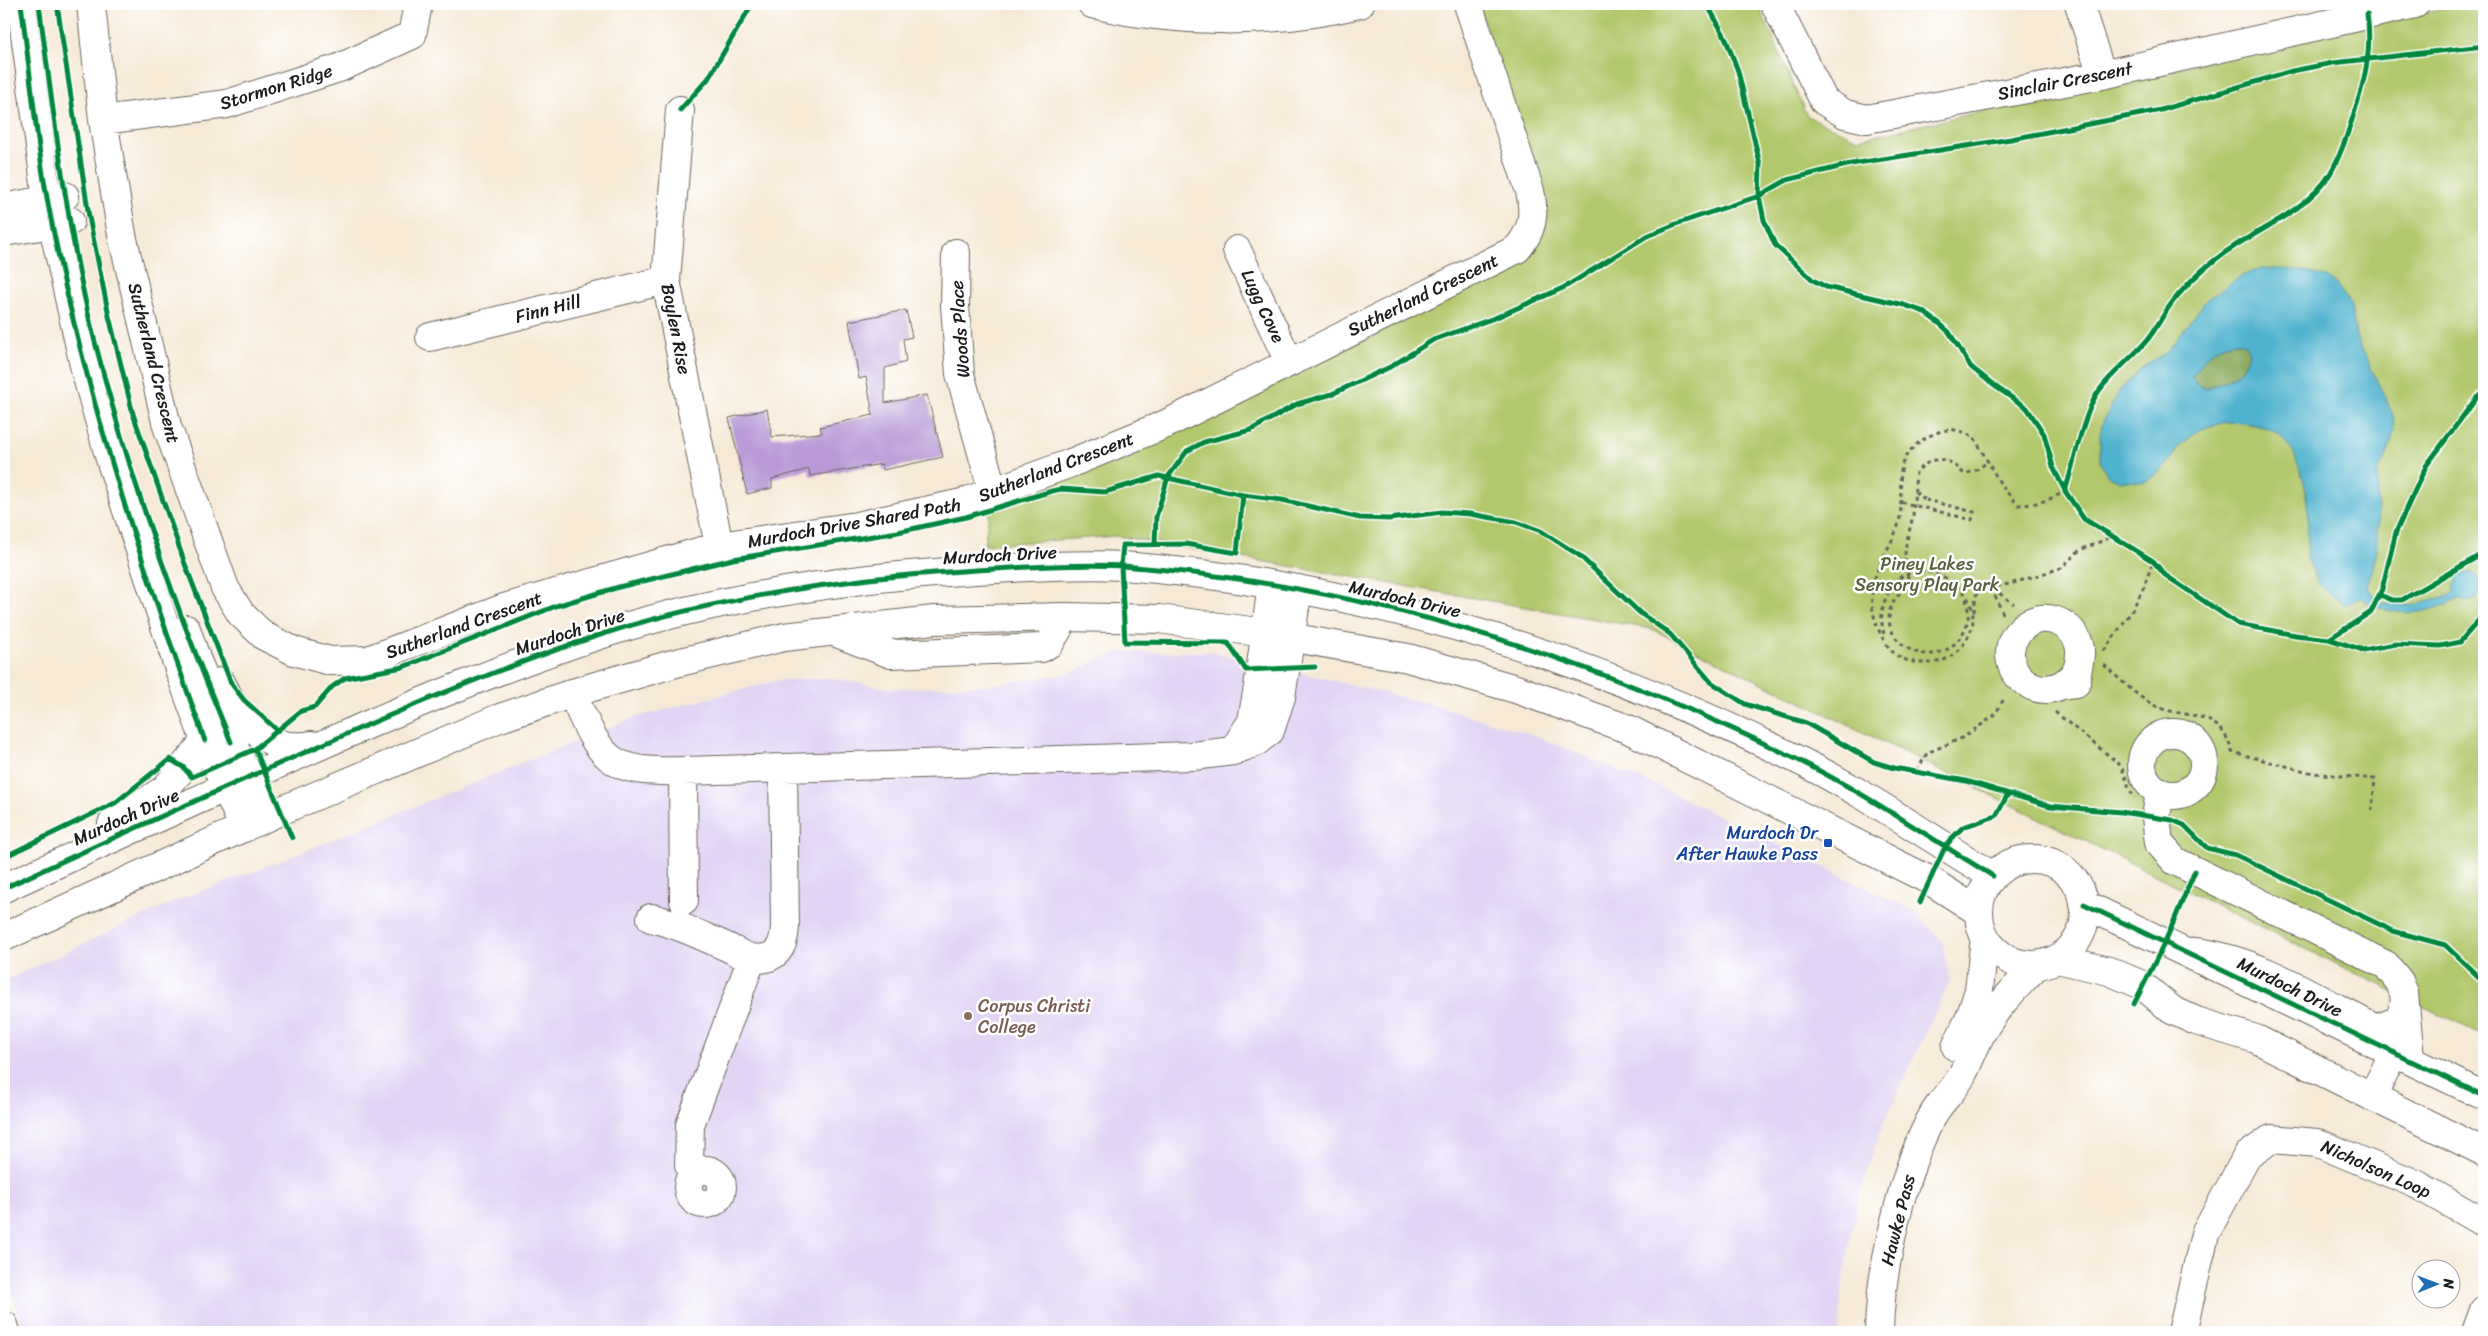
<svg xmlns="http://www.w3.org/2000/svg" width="2488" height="1336" viewBox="0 0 2488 1336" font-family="Sriracha,sans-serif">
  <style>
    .built { fill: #e1d4f4 }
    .green { fill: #b2c86c; stroke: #677244 }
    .forest { fill: #8dac60; stroke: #54643e }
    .water { fill: #4fb3ce; stroke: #366875; fill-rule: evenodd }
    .building { fill: #b99cd7 }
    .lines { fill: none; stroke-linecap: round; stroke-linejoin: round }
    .minor-casing { stroke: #68645d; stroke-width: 30 }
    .major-casing { stroke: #68645d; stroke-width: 30 }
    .path { stroke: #68645d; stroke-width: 3; stroke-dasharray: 4 4; stroke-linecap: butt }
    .minor { stroke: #fff; stroke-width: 28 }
    .major { stroke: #fff; stroke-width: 28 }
    .path-bridge { stroke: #68645d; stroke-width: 3; stroke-dasharray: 4 4; stroke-linecap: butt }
    .cycleway-casing { stroke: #fff; stroke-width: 8 }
    .cycleway { stroke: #00873e; stroke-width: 5 }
    .transit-dot { fill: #1a4fb4; stroke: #fff; stroke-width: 2 }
    .education-dot { fill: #8d6e63; stroke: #fff; stroke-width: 2 }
    .labels { text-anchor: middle; stroke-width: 5; stroke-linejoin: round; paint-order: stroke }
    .street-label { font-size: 18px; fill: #1c1c1c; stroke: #fff }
    .park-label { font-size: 18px; fill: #58613c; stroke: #fff }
    .transit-label { font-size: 18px; fill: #164399; stroke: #fff; text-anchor: end }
    .education-label { font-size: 18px; fill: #785e54; stroke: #fff; text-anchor: start }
  </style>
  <rect width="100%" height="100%" fill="#fff"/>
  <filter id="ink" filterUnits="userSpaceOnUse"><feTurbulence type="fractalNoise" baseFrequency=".02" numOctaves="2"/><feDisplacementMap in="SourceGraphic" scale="10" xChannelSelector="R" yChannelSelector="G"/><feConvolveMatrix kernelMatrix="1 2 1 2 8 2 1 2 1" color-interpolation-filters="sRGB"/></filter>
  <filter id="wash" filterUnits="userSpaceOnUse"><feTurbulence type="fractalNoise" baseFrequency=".0096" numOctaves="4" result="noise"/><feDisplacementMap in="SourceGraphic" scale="20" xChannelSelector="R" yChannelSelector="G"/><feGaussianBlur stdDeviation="1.12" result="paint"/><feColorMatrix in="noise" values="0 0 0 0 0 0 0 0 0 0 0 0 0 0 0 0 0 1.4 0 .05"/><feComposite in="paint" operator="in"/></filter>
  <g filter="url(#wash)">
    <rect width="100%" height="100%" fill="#f6ead7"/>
    <path class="built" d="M1117,652H1214L1431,704L1536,736L1655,785L1916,912L1942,941L1950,981L1882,1126L1858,1199L1842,1289L1839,1332H22L4,1254V981L173,902L265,867L633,718L780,680L831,678L891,689L988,685L1067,674Z"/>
    <path class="green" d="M1483,4H1758L1807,116L1858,139L2466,4H2484V1036L1652,629L1117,536L984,545L991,502L1517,257C1542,240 1546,236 1545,204L1481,12Z"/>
    <path class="forest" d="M2241,342L2245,344L2249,352C2244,375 2227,380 2206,388L2197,385L2191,376C2207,356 2214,342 2241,342Z"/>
    <path class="water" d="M2261,268L2298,270L2327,277L2337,285L2351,306L2356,336L2393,415L2394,431L2387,456L2378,471L2377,550L2368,588L2379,602C2404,608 2431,604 2454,592V584L2458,576L2471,572C2488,579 2480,611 2459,599C2424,616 2393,619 2360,598L2345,605L2318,584L2307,557L2308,511L2304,481L2293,452L2280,435L2268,428L2245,423L2225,422L2201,429L2179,446L2173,457L2158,474L2144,482L2121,481L2108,476L2100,462V434L2103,422L2120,390L2143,366L2167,352L2207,299L2244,275ZM2241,342L2245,344L2249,352C2244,375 2227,380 2207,388L2197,385L2192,376C2207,356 2214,342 2241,342Z"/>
    <g id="blocks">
      <path class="building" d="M906,310L912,337L903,339L906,362L885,368V403L927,395L943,457L883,470L882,464L810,476L809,469L772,479V488L747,494L729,418L767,409L772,437L822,433L820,427L873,415L866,377L859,379L849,321Z"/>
    </g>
  </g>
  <g filter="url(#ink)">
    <use href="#blocks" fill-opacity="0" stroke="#68645d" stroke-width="1"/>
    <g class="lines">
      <defs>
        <path id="minor" d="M91,4L103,120L122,235L167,426L225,588L241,614L264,636L294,651L330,661L368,660L504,608L719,546L857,526L962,503L1071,463L1166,424L1517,249C1533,230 1535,215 1530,191L1468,4
          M1092,4C1180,24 1273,25 1360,4
          M1775,4L1824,101L1845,114L1867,119L2102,75L2415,4
          M2079,4L2102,75
          M680,110L666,280L719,546
          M103,120L227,104L339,68L412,35L418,4
          M4,208L65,196
          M4,232L70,221
          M1237,250L1289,362
          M956,253L955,306L960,374L993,492
          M430,337L666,280
          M834,632L891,654L1042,648L1050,643L1065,617
          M2062,685L2076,683C2076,671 2081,660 2080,649C2076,622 2041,608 2021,629C1986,664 2042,716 2076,672
          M572,693C602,761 607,773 683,771L1193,756L1233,751L1256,742L1270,731L1281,697L1298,589
          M2142 764a31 31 0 1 1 62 0a31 31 0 1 1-62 0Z
          M1233,751L1252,721L1258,687L1272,585
          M683,771L684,901
          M2160,792L2156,817L2159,843L2175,861L2386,965L2399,981L2404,993L2410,1059
          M651,918C678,924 702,936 727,947C734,950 744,957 752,958C776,962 784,947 785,927L783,768
          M2195,952C2260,960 2318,999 2376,1029L2399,1020L2404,1006
          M688 1187a17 17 0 1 1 34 0a17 17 0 1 1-34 0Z
          M693,1174L689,1166L690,1125L752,958
          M4,1325L6,1332
          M2182,1332L2205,1234L2247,1156L2271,1139L2318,1143L2416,1184L2484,1223
          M2476,1332L2484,1310"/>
        <path id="major" d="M21,4L47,199L85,370L110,459L180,672L205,741L244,828
          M186,629L197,661L265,818
          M221,682C240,722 264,753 312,745
          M112,824L165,789L205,741
          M1979 912a53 53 0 1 1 106 0a53 53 0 1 1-106 0Z
          M4,888C113,838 223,788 333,740C424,700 515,662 609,632C694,605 781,590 869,579C922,573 974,570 1028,567C1059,566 1091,564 1123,566C1357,584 1583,654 1792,757C1863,791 1926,836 1993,876
          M2084,904L2484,1096
          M4,937L280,811L497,719L582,690L676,663L784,637L934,620L1065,617L1159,619L1266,633L1408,658L1516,689L1628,729L1929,880L1979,912
          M2057,959L2109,971L2142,985L2172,1010L2196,1021L2256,1039L2484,1152
          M1956,1047L1971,1015L1979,990L1985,937
          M2372,1097L2394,1052
          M1879,1332C1880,1270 1903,1168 1934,1113C1942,1100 1954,1090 1961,1077C1969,1062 1974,1047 1982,1032C1996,1007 2017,986 2037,965"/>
      </defs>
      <use href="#minor" class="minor-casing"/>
      <use href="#major" class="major-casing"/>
      <path class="path" d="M1915,492L1926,500
        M1912,571C1953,568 1993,608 1962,646C1957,653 1949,659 1940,661C1928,665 1907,663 1896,655C1880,641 1870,613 1872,593C1874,567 1890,549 1898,526C1904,507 1898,484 1902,465C1907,446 1937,427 1956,430C1962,431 1969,435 1974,437L2001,485L2018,505C2035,505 2051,500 2065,491
        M1966,599C1967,605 1969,612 1968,618C1967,626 1963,634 1959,639C1924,682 1854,624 1910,585L1904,563L1906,544L1913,516L1916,472C1934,454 1948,456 1964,474L1975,471L1989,461
        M1974,612L1976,595L1991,587L2010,584L2061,568L2080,550L2114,536
        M2003,614L1991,587L2014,604
        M1884,634C1878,612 1884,595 1899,578
        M2104,651L2131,612L2144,587L2153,561
        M2104,665C2119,678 2134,694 2152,704C2181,721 2220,705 2232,752L2313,773L2375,779L2372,810
        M2055,712L2118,763C2127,773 2126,787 2135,798
        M1917,771L1927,753L1962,738L1994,716L2005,697"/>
      <use href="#minor" class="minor"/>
      <use href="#major" class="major"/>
      <path class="path-bridge" d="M1901,502L1972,520L1974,512L1926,500
        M1899,578L1912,571"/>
      <defs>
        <path id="cycleway" d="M21,4C31,77 37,151 52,224C87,401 144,572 205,741
          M39,4C54,117 67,231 95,342C130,478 177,613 231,742
          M57,4L89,217L109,316L133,414L185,564L231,683L244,700L277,730
          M1707,4L1725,37L1738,71L1760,164L1759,196L1764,220L1775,245L1813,280L1826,287L1904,305L1922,311L1939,323L1949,332L1971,367L1996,387L2027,408L2044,434L2053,467L2065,491L2084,519L2153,561L2165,575L2238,624L2295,635L2329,639L2363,650L2396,644L2440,646L2460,642L2484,614
          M680,110L708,79L752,4
          M2065,491C2075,461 2079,430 2093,401C2103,379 2132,359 2148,339C2159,325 2167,306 2180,293C2197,273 2218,256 2241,242C2271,224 2311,205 2330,174C2342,153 2349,129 2356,107C2366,76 2372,47 2367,14
          M1243,495L1237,553L1186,544L1123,545L1121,566L1125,642L1228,643L1246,670L1315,667
          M1155,543L1156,517L1168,477L1187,451L1204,442L1251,430L1297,404L1332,394L1390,367L1433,340L1497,317L1565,287L1647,236L1676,224L1759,196L1787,180L1851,164L2011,139L2161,110L2292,71L2333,63L2484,46
          M2380,595L2392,600H2402L2484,553
          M2329,639L2371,612L2382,589L2396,532L2426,466L2478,396L2484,391
          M255,749L292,838
          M4,857L115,803L170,759L183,767L192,777L255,749L301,711L315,707L332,687L345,678L403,667L556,606L619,587L733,559L898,532L966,517L1052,491L1061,489L1105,492L1159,476L1243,495L1282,500L1360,518L1389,519L1442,512L1470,514L1516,522L1541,531L1580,556L1640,613L1670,634L1711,682L1745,704L1806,723L1874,762L1894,768L1966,781L2050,806L2121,812L2172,820L2184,825L2207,848L2236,855L2393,931L2445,945L2484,982
          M4,888C113,838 223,788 333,740C424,700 515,662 609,632C694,605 781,590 869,579C922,573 974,570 1028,567C1059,566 1091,564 1123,566C1357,584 1583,654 1792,757C1863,791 1926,836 1993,876
          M1920,902L1945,847L1953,837L1963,827L1996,816L2008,794
          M2084,904L2484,1096
          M2134,1004L2165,942L2195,871"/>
      </defs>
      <use href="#cycleway" class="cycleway-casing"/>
      <use href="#cycleway" class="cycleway"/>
    </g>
  </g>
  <rect class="transit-dot" x="1823" y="838" width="10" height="10" rx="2.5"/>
  <circle class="education-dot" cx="968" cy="1016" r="5"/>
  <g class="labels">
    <g class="street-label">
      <text transform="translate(2065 81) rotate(-11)" y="6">Sinclair Crescent</text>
      <text transform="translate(276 87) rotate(-17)" y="6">Stormon Ridge</text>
      <text transform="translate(1423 295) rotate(-26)" y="6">Sutherland Crescent</text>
      <text transform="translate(1263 306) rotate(65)" y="6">Lugg Cove</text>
      <text transform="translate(548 309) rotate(-14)" y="6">Finn Hill</text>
      <text transform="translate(676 329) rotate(79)" y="6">Boylen Rise</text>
      <text transform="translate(960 329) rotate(-94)" y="6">Woods Place</text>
      <text transform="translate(154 363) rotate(76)" y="6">Sutherland Crescent</text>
      <text transform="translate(1056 467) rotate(-21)" y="6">Sutherland Crescent</text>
      <text transform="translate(854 523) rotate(-10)" y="6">Murdoch Drive Shared Path</text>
      <text transform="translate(1000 555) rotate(-3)" y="6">Murdoch Drive</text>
      <text transform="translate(1405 599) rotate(13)" y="6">Murdoch Drive</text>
      <text transform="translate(464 625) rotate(-20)" y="6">Sutherland Crescent</text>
      <text transform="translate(570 632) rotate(-18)" y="6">Murdoch Drive</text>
      <text transform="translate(126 817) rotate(-24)" y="6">Murdoch Drive</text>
      <text transform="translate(2290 987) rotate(26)" y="6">Murdoch Drive</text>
      <text transform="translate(2376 1169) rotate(24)" y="6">Nicholson Loop</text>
      <text transform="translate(1898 1220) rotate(-76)" y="6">Hawke Pass</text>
    </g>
    <g class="park-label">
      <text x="1927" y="570">Piney Lakes<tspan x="1927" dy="21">Sensory Play Park</tspan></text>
    </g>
    <g class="transit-label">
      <text x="1818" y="839">Murdoch Dr<tspan x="1818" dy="21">After Hawke Pass</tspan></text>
    </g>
    <g class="education-label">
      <text x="978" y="1012">Corpus Christi<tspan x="978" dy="21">College</tspan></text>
    </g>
  </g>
  <rect width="2488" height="1336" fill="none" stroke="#fff" stroke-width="20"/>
  <g transform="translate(2436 1284) rotate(89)"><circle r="24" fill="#ffffff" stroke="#a4a4a4"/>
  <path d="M0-4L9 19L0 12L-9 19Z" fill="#1f6fb2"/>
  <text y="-8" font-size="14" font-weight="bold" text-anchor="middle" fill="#1c1c1c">N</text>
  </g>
</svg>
